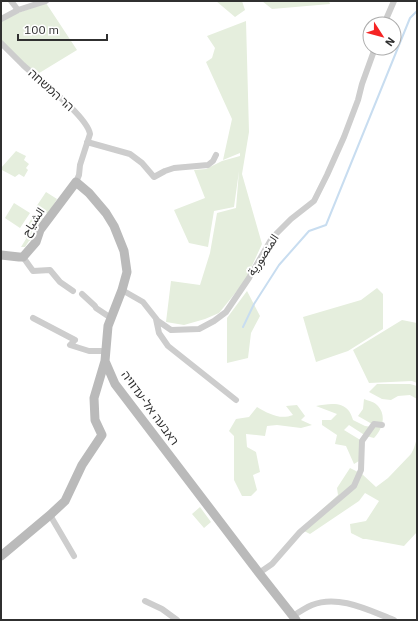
<svg xmlns="http://www.w3.org/2000/svg" width="418" height="621" viewBox="0 0 418 621" font-family="'IBM Plex Sans',Vazirmatn,'Noto Sans Hebrew',sans-serif">
  <style>
    .green { fill: #e5eedd }
    .lines { fill: none; stroke-linecap: round; stroke-linejoin: round }
    .stream { stroke: #c8ddf0; stroke-width: 2 }
    .street { stroke: #cdcdcd; stroke-width: 6 }
    .secondary { stroke: #bababa; stroke-width: 9 }
    .labels { text-anchor: middle; stroke-width: 4; stroke-linejoin: round; paint-order: stroke }
    .street-label { font-size: 12px; fill: #303030; stroke: #fff }
  </style>
  <rect width="100%" height="100%" fill="#fff"/>
  <path class="green" d="M216,1H242L245,10L235,17Z
    M262,1H329L330,4L272,9Z
    M46,3L77,50L36,75L1,41V19Z
    M246,21L249,132L242,174L262,244L245,281L219,313L205,319L184,325L166,322L171,281L200,285L210,253L217,213L236,208L239,171L234,207L214,211L208,247L189,243L174,210L205,198L194,170L206,169L222,161L240,156V153L223,160L232,119L206,62L212,58L215,48L207,36Z
    M16,151L26,156L24,160L29,164L26,168L28,170L24,177L19,174L15,177L2,170L1,168Z
    M46,192L57,199L48,214L36,207Z
    M14,203L30,213L20,228L5,218Z
    M34,214L39,217L40,216L43,218L34,230L31,240L29,241L25,247H21L26,239L24,232Z
    M377,288L383,294V329L348,351L316,362L303,317L361,300Z
    M247,291L260,316L251,333L248,358L227,363V318Z
    M402,320L417,323V383L412,381L369,383L353,350Z
    M377,384H410L417,386V399L410,395L398,396L391,400L382,399L369,392Z
    M364,399C369,401 375,402 378,406C387,416 382,430 374,438L366,436L349,425L344,430L362,441L359,461L354,464L346,446L335,444L337,435L322,425V420H331L337,414L316,406C327,404 342,401 349,411C351,414 352,417 353,420L365,426L372,427V424L358,416L363,409Z
    M297,405L305,416L301,420L312,425L301,428L277,425L267,426L265,436L246,434L247,447L256,452L260,472L253,475L257,490L251,496H242L234,480V436L229,431L236,419L249,417L257,407C269,414 280,420 293,415L286,406Z
    M417,438V532L404,546L366,539H363L351,533L350,524L366,521L379,501L365,493L359,501L310,534L300,529L338,495L337,488L350,468L362,474L376,487L388,478L411,454L414,448Z
    M200,507L211,522L204,528L192,514Z"/>
  <g class="lines">
    <path class="stream" d="M243,327L254,304L279,265L309,231L326,225L410,18L417,11"/>
    <path class="street" d="M11,1L18,10
      M1,19L18,10L46,1
      M384,24L394,1
      M1,43C8,50 16,58 23,65C38,79 87,116 90,134L80,165L79,175L76,182
      M87,142L130,154L142,163L154,177L165,171L174,168L208,165L213,161L216,155
      M23,257L33,271L50,270L60,282L73,291
      M122,290L143,302L158,321L171,330L199,329L214,321L226,312L249,278L272,238L291,219L314,201L327,175L344,137L358,100L362,84L375,48
      M82,294L95,306L96,308L111,318
      M33,318L75,340L70,345L89,351H106
      M156,319L159,333L168,346L236,400
      M50,515L74,556
      M259,573L272,564L300,532L354,486L361,470L362,441L374,424L382,425
      M145,601L162,609L177,620
      M293,616C299,612 305,608 312,605C339,594 370,611 394,620"/>
    <path class="secondary" d="M1,255L19,257H23L36,242L40,230L76,182L89,193L106,213L114,226L124,251L127,272L122,290L108,326L105,361L115,384L259,573L296,620
      M1,556L50,515L65,501L82,465L102,435L95,420L94,398L105,361"/>
  </g>
  <g class="labels">
    <g class="street-label">
      <text transform="translate(51 90) rotate(42)" y="4">הר המשחה</text>
      <text transform="translate(33 222) rotate(-57)" y="4">الشياح</text>
      <text transform="translate(263 255) rotate(-57)" y="4">المنصورية</text>
      <text transform="translate(150 408) rotate(54)" y="4">ראבעה אל-עדוויה</text>
    </g>
  </g>
  <rect width="418" height="621" fill="none" stroke="#303030" stroke-width="4"/>
  <g transform="translate(382 36) rotate(126)"><circle r="19" fill="#ffffff" stroke="#acacac"/>
  <path d="M0-3L7 15L0 10L-7 15Z" fill="#f52424"/>
  <text y="-6" font-size="11" font-weight="bold" text-anchor="middle" fill="#303030">N</text>
  </g>
  <path d="M18 34v6h89v-6" fill="none" stroke="#303030" stroke-width="2"/>
  <text x="24" y="34" font-size="12" fill="#303030" stroke="#ffffff" stroke-width="3" paint-order="stroke">100 m</text>
</svg>
